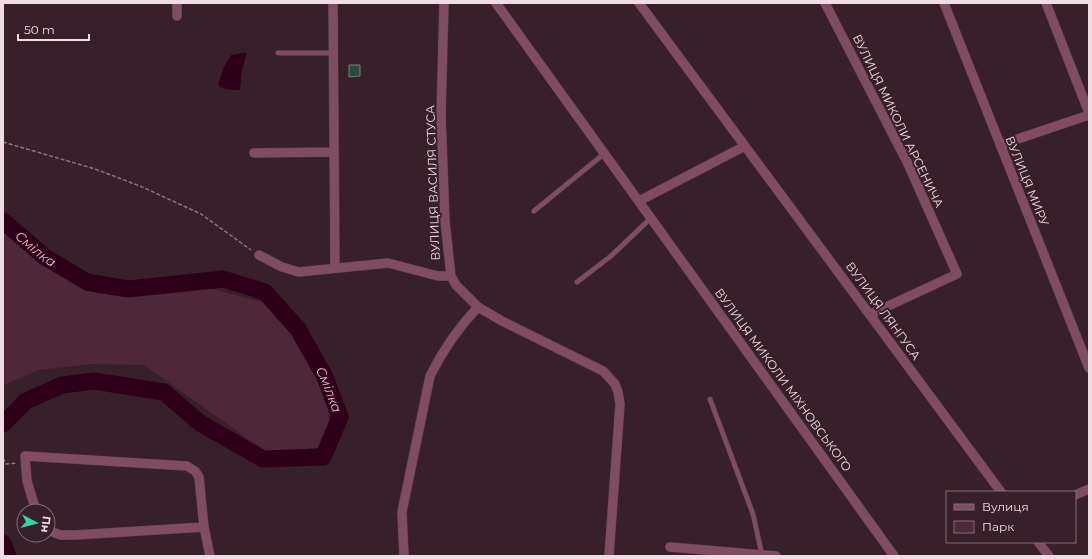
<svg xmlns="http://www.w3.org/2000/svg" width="1092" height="559" viewBox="0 0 1092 559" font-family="Montserrat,sans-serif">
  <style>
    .green { fill: #4e2738 }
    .water { fill: #2d0017 }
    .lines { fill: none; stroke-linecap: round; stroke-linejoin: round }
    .river { stroke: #2d0017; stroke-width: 17 }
    .building { fill: #2d4a3f; stroke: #668478 }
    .lane-casing { stroke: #543e47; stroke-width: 5.5 }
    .street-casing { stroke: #543e47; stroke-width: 10 }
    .path { stroke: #89757d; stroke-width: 1.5; stroke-dasharray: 4 2; stroke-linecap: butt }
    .lane { stroke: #7f4c62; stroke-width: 4.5 }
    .street { stroke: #7f4c62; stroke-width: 9 }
    .labels { text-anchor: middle; stroke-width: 4; stroke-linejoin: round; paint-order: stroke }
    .street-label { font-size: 12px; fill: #eedde3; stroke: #372029 }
    .water-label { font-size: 13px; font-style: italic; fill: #f7b6d0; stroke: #372029 }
  </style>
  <rect width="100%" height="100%" fill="#372029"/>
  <path class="green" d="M3,232L98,294L190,283L277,306L325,370L331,446L268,453L144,365L92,364L39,370L3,385Z"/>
  <path class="water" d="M243,53H247L242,70L240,90H229L220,87L218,84L224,67L231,55Z"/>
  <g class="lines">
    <g class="river">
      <path id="s1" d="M3,221L45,257L87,282L128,289L223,279L265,292L298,329L325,377L340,417L323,457L263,459L200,423L164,392L94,381L62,385L26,401L3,424"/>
      <path d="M3,543L8,556"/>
    </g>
  </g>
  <path class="building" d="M349,65H360V76L349,77Z"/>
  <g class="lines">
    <defs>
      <path id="lane" d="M278,53H333
        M534,211L605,153
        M577,282L611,256L651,218
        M710,399L753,514L762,555"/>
      <path id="street" d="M333,3L335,267
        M444,3L441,115L445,221L451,276L456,285L478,307L502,321L603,371L615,384L618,392L620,404L609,556
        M496,3L894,556
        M639,3L1001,492
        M825,3L908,164L957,274L871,314
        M944,3L1089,368
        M1046,3L1089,113
        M177,16V3
        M1000,145L1089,115
        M254,153L334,152
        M639,201L745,146
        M259,255L282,267L299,272L388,263L438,276H451
        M1075,495L1089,489
        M36,511L27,481L25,456L187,466L195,471L199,477L204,527L210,556
        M48,530L60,535H75L204,527
        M1038,542L1049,556
        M670,547L776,556
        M404,556L402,512L430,376C443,350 458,328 478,307"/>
    </defs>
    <use href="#lane" class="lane-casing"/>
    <use href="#street" class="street-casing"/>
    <path class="path" d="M3,142L95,169L140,186L201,214L251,250
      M3,458L6,464L17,463"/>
    <use href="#lane" class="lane"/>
    <use href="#street" class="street"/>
  </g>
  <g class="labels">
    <g class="street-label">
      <text transform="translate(898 121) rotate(64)" y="4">ВУЛИЦЯ МИКОЛИ АРСЕНИЧА</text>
      <text transform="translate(1027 181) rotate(68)" y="4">ВУЛИЦЯ МИРУ</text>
      <text transform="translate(433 183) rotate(-92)" y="4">ВУЛИЦЯ ВАСИЛЯ СТУСА</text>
      <text transform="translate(883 311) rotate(54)" y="4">ВУЛИЦЯ ЛЯНГУСА</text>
      <text transform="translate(783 380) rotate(54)" y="4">ВУЛИЦЯ МИКОЛИ МІХНОВСЬКОГО</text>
    </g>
    <g class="water-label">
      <text dy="5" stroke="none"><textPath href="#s1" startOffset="43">Смілка</textPath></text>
      <text dy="5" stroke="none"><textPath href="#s1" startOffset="403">Смілка</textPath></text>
    </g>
  </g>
  <rect width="1092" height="559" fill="none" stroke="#eedde3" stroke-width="8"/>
  <rect x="946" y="491" width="130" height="52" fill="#372029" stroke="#806c73"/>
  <rect x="954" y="504" width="20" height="6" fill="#7f4c62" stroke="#806c73"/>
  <text x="982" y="511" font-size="12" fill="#eedde3">Вулиця</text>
  <rect x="954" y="521" width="20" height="12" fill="#4e2738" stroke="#806c73"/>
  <text x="982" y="531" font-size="12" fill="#eedde3">Парк</text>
  <g transform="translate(36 523) rotate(97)"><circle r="19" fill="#372029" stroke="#806c73"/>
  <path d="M0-3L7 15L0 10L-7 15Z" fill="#35d4a7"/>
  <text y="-6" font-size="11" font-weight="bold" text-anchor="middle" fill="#eedde3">Пн</text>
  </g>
  <path d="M18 34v6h71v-6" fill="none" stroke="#eedde3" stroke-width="2"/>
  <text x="24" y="34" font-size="12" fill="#eedde3" stroke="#372029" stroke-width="3" paint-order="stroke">50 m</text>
</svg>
